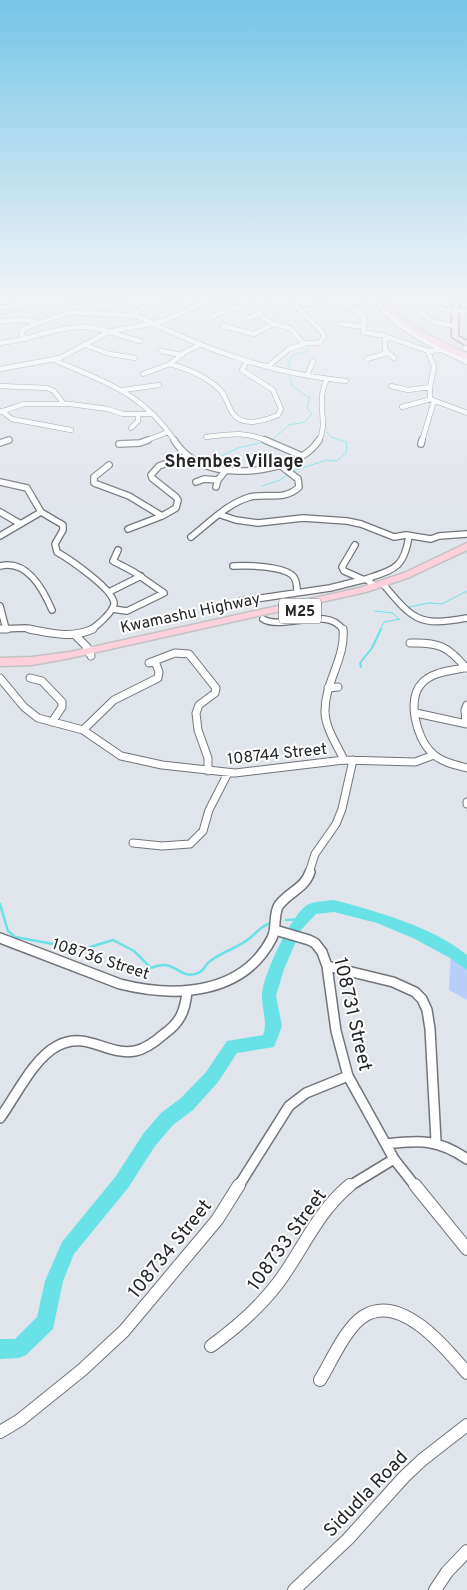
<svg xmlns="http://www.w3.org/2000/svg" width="467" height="1590" viewBox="0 0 467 1590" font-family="Overpass,sans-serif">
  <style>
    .green { fill: #b8cff9 }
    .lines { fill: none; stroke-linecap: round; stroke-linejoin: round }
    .stream-far2 { stroke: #69e2e7; stroke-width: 1 }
    .stream-far1 { stroke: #69e2e7; stroke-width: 2 }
    .stream { stroke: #69e2e7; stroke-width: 2.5 }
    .river { fill: #69e2e7; fill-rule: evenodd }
    .street-far4-casing { stroke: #71757b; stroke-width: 5.5 }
    .street-far3-casing { stroke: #71757b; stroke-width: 8 }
    .street-far2-casing { stroke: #71757b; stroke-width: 9 }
    .street-far1-casing { stroke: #71757b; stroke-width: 12 }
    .street-casing { stroke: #71757b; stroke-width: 14 }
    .secondary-casing { stroke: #71757b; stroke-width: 3 }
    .primary-casing { stroke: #c1c2c3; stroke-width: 3 }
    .street-far4 { stroke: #fff; stroke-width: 4.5 }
    .street-far3 { stroke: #fff; stroke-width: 5.5 }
    .street-far2 { stroke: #fff; stroke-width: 7 }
    .street-far1 { stroke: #fff; stroke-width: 9 }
    .street { stroke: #fff; stroke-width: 12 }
    .secondary { fill: #fee8ee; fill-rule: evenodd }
    .primary { fill: #fed0dc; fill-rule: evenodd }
    .labels { text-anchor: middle; stroke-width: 4; stroke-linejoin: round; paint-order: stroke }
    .shield { fill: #fff; stroke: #656668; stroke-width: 1 }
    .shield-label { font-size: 15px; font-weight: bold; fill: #232527 }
    .street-label { font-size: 16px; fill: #232527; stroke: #fff }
    .far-district-label { font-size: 18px; font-weight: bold; fill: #232527; stroke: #fff }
    .near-street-label { font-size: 19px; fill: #232527; stroke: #fff }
  </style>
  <rect width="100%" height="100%" fill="#e0e4eb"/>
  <path class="green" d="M451,954L467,967V1000L449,990Z"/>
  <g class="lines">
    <path class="stream-far2" d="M268,294L276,316L292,326L306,342
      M438,294L439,303
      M0,314C16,309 33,310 50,308C79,305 107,299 135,294
      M0,320L4,314
      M273,439L289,425L305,422L312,414L307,408L310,398L292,386L288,366L292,355L307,351L309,347
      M217,458L238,448L263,442
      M293,471L327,460L336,461C344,455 349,453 346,442L331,437L327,432
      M262,486L280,480L288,474
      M409,607L429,603L442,604L467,591
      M375,611L393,613L399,619
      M380,630L384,622L400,619"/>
    <path class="stream-far1" d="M361,667L360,663L372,648L381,629"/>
    <path class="stream" d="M0,904L8,931L15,937L75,948H87L113,940L134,951L151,968C177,957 178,981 198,973C204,971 205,965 209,962C221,952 238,948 250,938C258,932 257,929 268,924
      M286,920L303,919"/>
    <path class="river" d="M334,900C378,912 431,926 467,955V970L450,958L413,938L377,923L334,912L316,914L301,930L284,969L276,996L282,1026L274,1047L237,1053L218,1082L193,1110L173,1125L155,1146L128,1188L74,1254L63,1281L53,1329L26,1355L19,1358L0,1359V1339H15L37,1317L45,1281L62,1242L116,1176L143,1134L161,1113L181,1098L206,1072L227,1041L263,1035C268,1022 262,1011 262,997C261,979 291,915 307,905C314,901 326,901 334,900Z"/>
    <defs>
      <path id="street-far4" d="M224,294L251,304L264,318L273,324L290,328L303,343H319L324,337L323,333L297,307L300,294
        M370,294C393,328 431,345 467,362
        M383,294L435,302
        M430,294L436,297L435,302L439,308L455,312
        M167,295L178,297L186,294
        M297,303L320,305L342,303L365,317L363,332L385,336L428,351L453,349
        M342,303H359
        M0,308L77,294
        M455,311H467
        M420,312L434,322L455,326
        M115,313L125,302
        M134,315L143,307
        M213,316L248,303
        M248,318L259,314
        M2,321L25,320L38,323
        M341,324L364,327
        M223,326L254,334L273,324
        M385,336V350L394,358
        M26,339L21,333L25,328L70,312L137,316C207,350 268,373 346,381
        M0,343C27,341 52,328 80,327C101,326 120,337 140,341
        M85,345L110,354L135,358
        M465,348L467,349
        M161,351L182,355
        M367,359L387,353
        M54,360C105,382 142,392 175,441
        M170,364C188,369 208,377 221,391C227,398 228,408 234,415C244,427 266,420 278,415L281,409L273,390L242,370L247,361
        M267,367L289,349L305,344
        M0,369L60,358L108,332L164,321L221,294
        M143,374L170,364L185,352L200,345
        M307,376L313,361
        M0,386L47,388L54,391L64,404
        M391,386L408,390L430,387L434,367L428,351
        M430,387V399L467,413
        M123,390L159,385
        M402,407L431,399
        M2,411L12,419L71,430
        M0,412L24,404H70L108,409L123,414H153
        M131,428L138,421V415
        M206,437C230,434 244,431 268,441
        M5,441L9,440
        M145,441L168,432
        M319,441C329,422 315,403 327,379
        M422,441L434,401"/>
      <path id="street-far3" d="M174,440C182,453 194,462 210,467C240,477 301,469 319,440
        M265,440L302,456
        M0,443L9,440
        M119,444L140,443L148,440
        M421,444L422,440
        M109,465L94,477V483L129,496L162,516
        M0,482L27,488L41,512L0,536
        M196,482L204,479L218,480
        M216,487L218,480L226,470
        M0,512L19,523
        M41,512L63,525V530L55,544L57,552C69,559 115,590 114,604C113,612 97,626 90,630
        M221,515L236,520L258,523L303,518L347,521L361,524L394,537L406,535L431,539L439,536L467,534
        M128,529L162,516L176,508L178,500L176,497L152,478L151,475L159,466L187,456
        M191,537C209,523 228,503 250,497C267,493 285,501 299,487L298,479L280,465
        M355,545L342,567L344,571L362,579
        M0,566C27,559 43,589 52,610
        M233,566C247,565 283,566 293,576C297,580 297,587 297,592
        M366,579C395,569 404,568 409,536
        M383,584C413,620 419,627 467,618
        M109,592L141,576
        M241,601L330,588L366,579L375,586
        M0,606L6,629
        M112,609L127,611L164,593L134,572L113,561L118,550
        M263,619C283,631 328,605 343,630
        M0,629L25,628L35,630"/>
      <path id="street-far2" d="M0,629H7
        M29,629C51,633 71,639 93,629
        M343,629C346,658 324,683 325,713C326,729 337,745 344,760
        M75,635L87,647L91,656
        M410,643C438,642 448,646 466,668
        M149,663L175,653L189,654L216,688L215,693L199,705L196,713L198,730L208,758V771
        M467,667C453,671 434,671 423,682C406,698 416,738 432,753C441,762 455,765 467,768
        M0,678L24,707L38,718L83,730L121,756L162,765L235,773L344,760L415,762L434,755
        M30,678L42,681L62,702V707L52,722
        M328,688L338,687
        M416,713L467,724
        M466,724L465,710L467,705
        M83,730L114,700L158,678L159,672L155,661
        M467,802V804
        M133,843L162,846L190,844L203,831L209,810L228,773
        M309,873L315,854L336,824L342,809L353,760"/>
      <path id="street-far1" d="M275,930L309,940L315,943L322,952L327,966L336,1031L348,1076L394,1159L416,1187
        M0,938L120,984C175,998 243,995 272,938C277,928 273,914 279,905C289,892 305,888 310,872
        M327,966L393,982L415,992L422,999L427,1010L430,1029L436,1141
        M0,1118C16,1096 33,1059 57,1046C87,1030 106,1056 135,1051C146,1049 156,1041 164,1034C180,1023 185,1011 187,992
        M386,1144C420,1140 438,1139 467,1159
        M238,1187L289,1106L306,1093L348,1076
        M348,1187L394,1159"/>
      <path id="street" d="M415,1185L467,1249
        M211,1346C236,1328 259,1308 278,1283C302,1251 317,1212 350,1185
        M320,1380C331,1362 346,1327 364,1316C401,1293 446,1348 467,1373
        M0,1432L20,1420L82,1370L124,1331L217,1220L239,1185
        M294,1590L348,1539L404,1477L422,1460L467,1425
        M435,1590L447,1572L467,1551"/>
      <path id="secondary" d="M456,294H462L458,312V336L467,341V346L452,337V312Z"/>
      <path id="primary" d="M374,294H380C400,324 436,338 467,354V359C436,349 392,322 374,294Z
        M467,543V550L410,577L366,592L70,658L32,665L0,666V658L32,657L70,652L359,588L404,573Z"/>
    </defs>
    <use href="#street-far4" class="street-far4-casing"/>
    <use href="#street-far3" class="street-far3-casing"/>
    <use href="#street-far2" class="street-far2-casing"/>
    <use href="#street-far1" class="street-far1-casing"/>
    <use href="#street" class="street-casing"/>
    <use href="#secondary" class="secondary-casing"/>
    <use href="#primary" class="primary-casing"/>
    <use href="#street-far4" class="street-far4"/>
    <use href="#street-far3" class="street-far3"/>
    <use href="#street-far2" class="street-far2"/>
    <use href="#street-far1" class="street-far1"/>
    <use href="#street" class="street"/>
    <use href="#secondary" class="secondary"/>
    <use href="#primary" class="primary"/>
  </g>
  <linearGradient id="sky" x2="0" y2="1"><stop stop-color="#75c6e8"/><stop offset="0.57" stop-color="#f1f3f6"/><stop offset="1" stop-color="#f1f3f6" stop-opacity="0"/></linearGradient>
  <rect width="467" height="517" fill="url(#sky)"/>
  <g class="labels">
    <rect class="shield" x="279" y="598.5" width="42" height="25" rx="4"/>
    <g class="shield-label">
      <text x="300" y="616">M25</text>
    </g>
    <g class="street-label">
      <text transform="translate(190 612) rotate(-12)" y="6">Kwamashu Highway</text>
      <text transform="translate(277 753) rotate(-6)" y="6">108744 Street</text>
      <text transform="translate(101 958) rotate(18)" y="6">108736 Street</text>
    </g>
    <g class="far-district-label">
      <text x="234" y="467">Shembes Village</text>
    </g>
    <g class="near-street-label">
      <text transform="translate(354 1014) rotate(77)" y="7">108731 Street</text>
      <text transform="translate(286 1239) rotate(-54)" y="7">108733 Street</text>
      <text transform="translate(169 1248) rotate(-51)" y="7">108734 Street</text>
      <text transform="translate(365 1493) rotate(-46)" y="7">Sidudla Road</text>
    </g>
  </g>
</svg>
